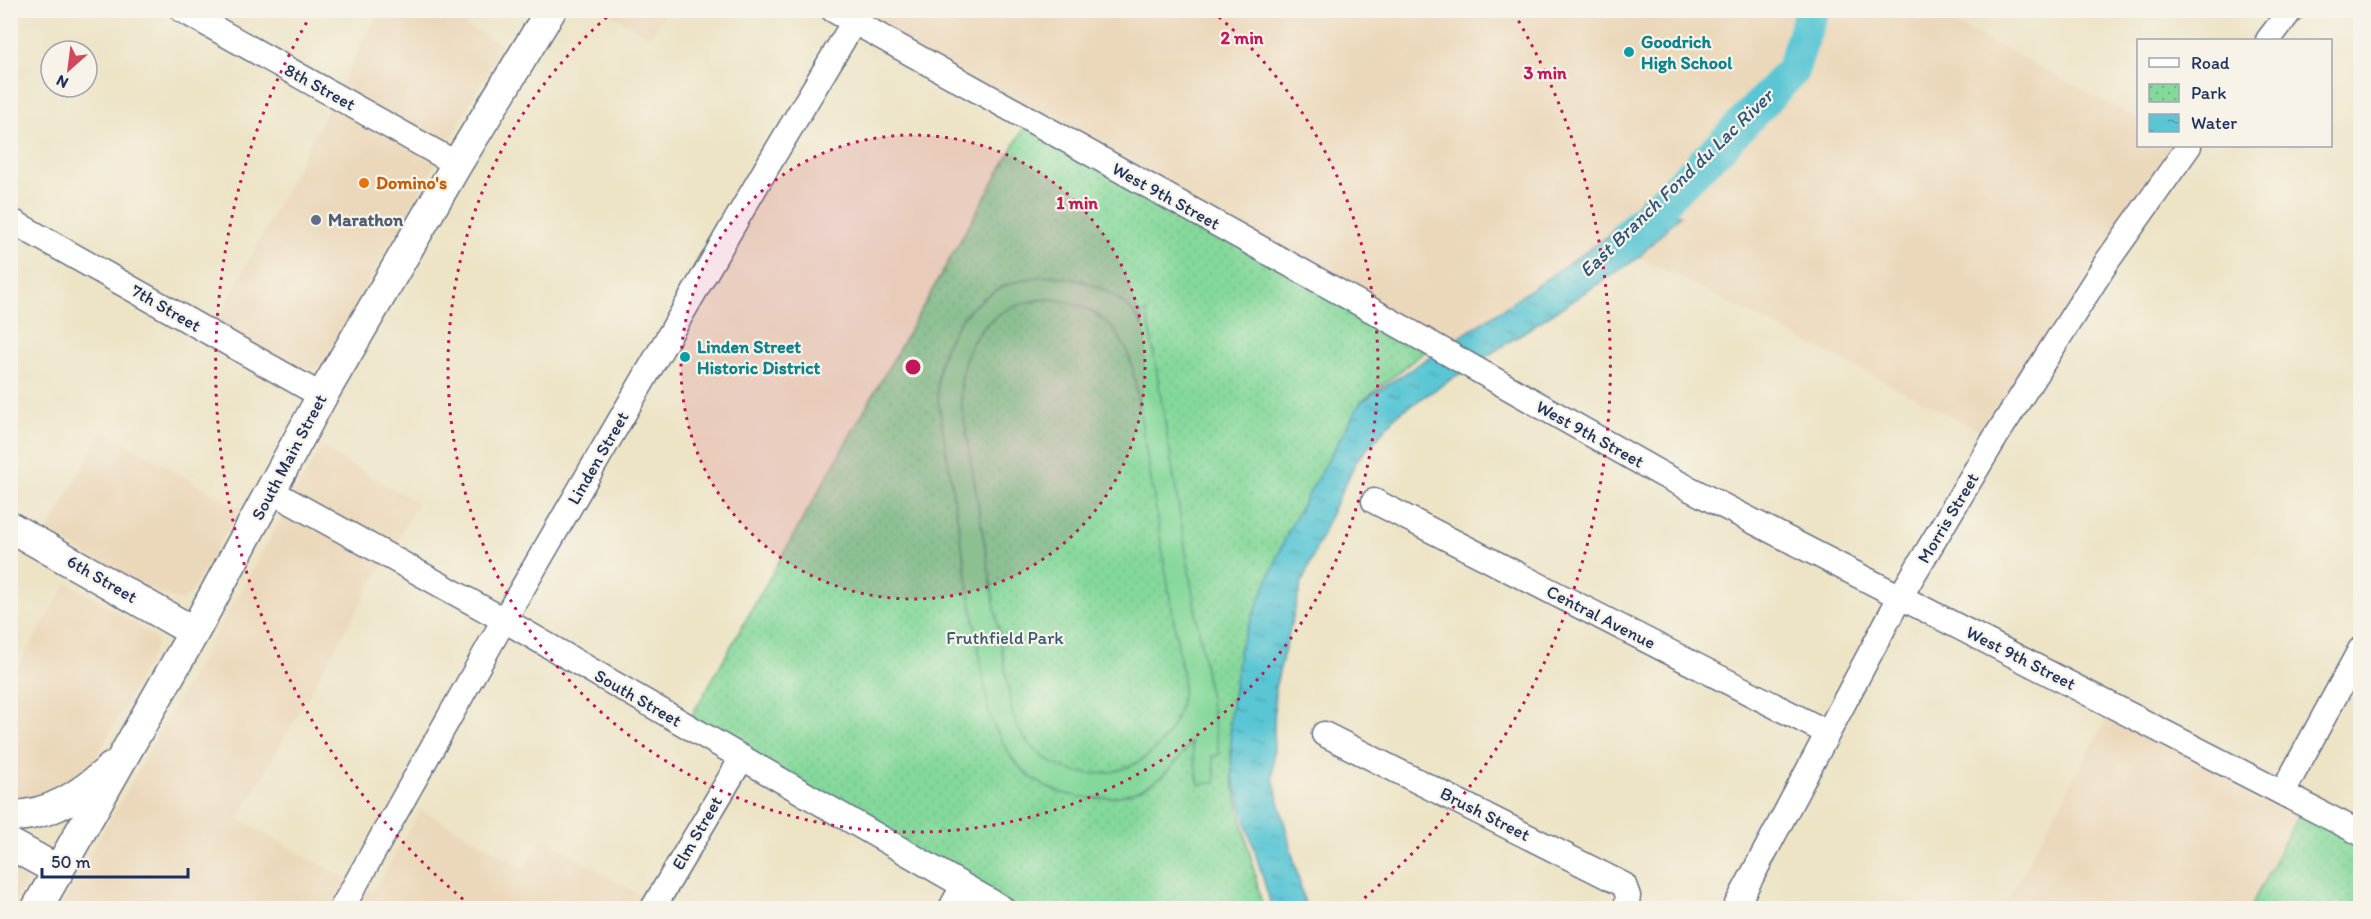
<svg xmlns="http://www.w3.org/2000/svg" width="2371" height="919" viewBox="0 0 2371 919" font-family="Itim,sans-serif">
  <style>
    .built { fill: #ebd8ba }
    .park { fill: url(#park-dots); stroke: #50847c; stroke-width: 1.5 }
    .garden { fill: #84d89a; stroke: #50847c; stroke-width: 1.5; fill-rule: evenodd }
    .water { fill: url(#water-ripples); stroke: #3a7a99; stroke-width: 1.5 }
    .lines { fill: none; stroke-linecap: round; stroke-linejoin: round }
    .river { stroke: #5ac6d4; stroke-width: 34 }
    .minor-casing { stroke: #646e82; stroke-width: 27 }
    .major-casing { stroke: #646e82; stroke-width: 33 }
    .minor { stroke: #fff; stroke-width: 24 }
    .major { stroke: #fff; stroke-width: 30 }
    .ring { fill: none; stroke: #c2185b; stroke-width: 3; stroke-dasharray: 3 6 }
    .culture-dot { fill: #0f9aa8; stroke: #f7f3e8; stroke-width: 2 }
    .food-dot { fill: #e8710a; stroke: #f7f3e8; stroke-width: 2 }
    .service-dot { fill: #5c6f8a; stroke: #f7f3e8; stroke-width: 2 }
    .labels { text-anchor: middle; stroke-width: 4.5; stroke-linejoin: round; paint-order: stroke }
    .culture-label { font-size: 18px; font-weight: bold; fill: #0d838f; stroke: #f7f3e8; text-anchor: start }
    .street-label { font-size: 18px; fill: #1b2f5e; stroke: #f7f3e8 }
    .food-label { font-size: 18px; font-weight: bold; fill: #c56008; stroke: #f7f3e8; text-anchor: start }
    .service-label { font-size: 18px; font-weight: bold; fill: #4e5e75; stroke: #f7f3e8; text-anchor: start }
    .park-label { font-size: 18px; fill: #35596d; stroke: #f7f3e8 }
    .water-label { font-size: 20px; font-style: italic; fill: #2b557c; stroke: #f7f3e8 }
    .centre { fill: #c2185b; stroke: #f7f3e8; stroke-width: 3 }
    .ring-label { font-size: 18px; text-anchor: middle; font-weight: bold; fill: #c2185b; stroke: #f7f3e8; stroke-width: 4.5; stroke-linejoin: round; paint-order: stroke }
  </style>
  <defs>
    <pattern id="park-dots" width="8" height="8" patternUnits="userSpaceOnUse" patternTransform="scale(1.5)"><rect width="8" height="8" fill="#84d89a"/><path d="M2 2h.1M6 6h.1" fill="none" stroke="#71ba87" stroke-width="1.8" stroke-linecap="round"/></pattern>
    <pattern id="water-ripples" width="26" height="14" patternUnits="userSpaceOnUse" patternTransform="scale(1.5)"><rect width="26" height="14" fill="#5ac6d4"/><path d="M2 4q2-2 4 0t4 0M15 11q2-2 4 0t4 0" fill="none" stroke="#4aa1af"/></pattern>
  </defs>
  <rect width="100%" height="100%" fill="#f7f3e8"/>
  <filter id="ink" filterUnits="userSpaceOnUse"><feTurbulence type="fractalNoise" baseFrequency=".0167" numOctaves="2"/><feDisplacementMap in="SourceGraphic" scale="12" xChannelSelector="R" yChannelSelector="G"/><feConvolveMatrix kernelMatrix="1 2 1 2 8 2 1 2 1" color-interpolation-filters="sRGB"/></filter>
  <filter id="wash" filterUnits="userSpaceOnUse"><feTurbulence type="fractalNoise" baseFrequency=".008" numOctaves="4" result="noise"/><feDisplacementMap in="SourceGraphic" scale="24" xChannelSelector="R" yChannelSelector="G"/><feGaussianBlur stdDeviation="1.35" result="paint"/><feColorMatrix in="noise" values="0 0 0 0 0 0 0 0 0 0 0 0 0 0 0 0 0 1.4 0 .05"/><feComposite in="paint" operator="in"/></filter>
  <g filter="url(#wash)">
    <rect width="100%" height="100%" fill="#ede4c6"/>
    <path class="built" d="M861,10L1931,11L2138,119V146H2189L1995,438L1639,257L1472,368L903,48Z
      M379,11H440L503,45L323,363L313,370L280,359L216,323Z
      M604,11L667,10V11L650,37Z
      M103,430L240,509L193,589L183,601L177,600L122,575L47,532Z
      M321,448L418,503L238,819L373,893L421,809L524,868L542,838L642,896L636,908H60Z
      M67,583L112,608L156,639L157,645L92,765L66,791L11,807L10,680Z
      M2114,705L2304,804L2250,908H2003Z
      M10,859L25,866L29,874L11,908Z"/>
    <path class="park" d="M1029,119L1433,345L1361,402L1291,526L1240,647L1230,718L1232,779L1263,908H1002L686,726Z
      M2304,804L2360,833V908H2250Z"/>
    <path class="garden" d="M1052,276C1087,278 1126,295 1143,327L1141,313L1147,312L1219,755L1212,756L1216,782L1199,785L1191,742C1180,757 1170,771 1154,782C1112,808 1052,802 1018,765C1005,751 999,734 990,718L938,400C931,333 985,276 1052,276ZM1048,299C1092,302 1123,327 1133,370L1183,677C1185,784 1050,809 1013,717L961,401C958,342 989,304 1048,299Z"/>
    <path class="water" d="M1644,196L1680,215L1638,258L1399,413L1357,460L1332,511L1301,585L1275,688L1273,778L1306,908H1272L1232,776L1230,718L1240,646L1291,525L1361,402L1503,309L1608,236Z"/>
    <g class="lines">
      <path class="river" d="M1627,236L1723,144L1792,71L1812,10"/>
    </g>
  </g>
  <g filter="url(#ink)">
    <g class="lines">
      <defs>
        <path id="minor" d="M182,10L457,164
          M833,10L1384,317L1661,474L2360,833
          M2268,40L2291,10
          M10,220L322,396
          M271,491L504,620L1002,908
          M1374,501L1828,733
          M1324,734L1624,885L1628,896L1626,908
          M2283,792L2360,650
          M342,908L504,620L767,167L861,10
          M653,908L742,758
          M951,908L963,886
          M1735,908L1900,597L1995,438L2108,260L2189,146"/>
        <path id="major" d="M10,527L194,632
          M10,816C51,816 82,794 111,768
          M10,844L59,871
          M37,908L194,632L322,396L457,164L551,10"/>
      </defs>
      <use href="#minor" class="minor-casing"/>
      <use href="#major" class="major-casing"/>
      <use href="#minor" class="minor"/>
      <use href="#major" class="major"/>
    </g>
  </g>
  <circle cx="913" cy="367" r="232" fill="#c2185b" fill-opacity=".12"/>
  <g class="ring">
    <circle cx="913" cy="367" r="232"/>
    <path d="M1212 11A465 465 0 1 1 614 11"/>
    <path d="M470 905A697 697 0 0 1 312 13M1514 13A697 697 0 0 1 1356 905"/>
  </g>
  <g class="culture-dot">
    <circle cx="1629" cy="52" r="6"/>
    <circle cx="685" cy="357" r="6"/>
  </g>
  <circle class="food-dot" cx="364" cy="183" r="6"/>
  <circle class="service-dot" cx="316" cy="220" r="6"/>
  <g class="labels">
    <g class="culture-label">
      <text x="1641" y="48">Goodrich<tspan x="1641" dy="21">High School</tspan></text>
      <text x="697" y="353">Linden Street<tspan x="697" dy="21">Historic District</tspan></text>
    </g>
    <g class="street-label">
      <text transform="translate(320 87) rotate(29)" y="6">8th Street</text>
      <text transform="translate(1166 196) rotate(29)" y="6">West 9th Street</text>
      <text transform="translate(166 308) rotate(30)" y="6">7th Street</text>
      <text transform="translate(1590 434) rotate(29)" y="6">West 9th Street</text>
      <text transform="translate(289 457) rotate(-62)" y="6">South Main Street</text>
      <text transform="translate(598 458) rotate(-60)" y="6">Linden Street</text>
      <text transform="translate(1948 518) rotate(-59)" y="6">Morris Street</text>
      <text transform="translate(102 579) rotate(30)" y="6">6th Street</text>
      <text transform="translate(1601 617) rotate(27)" y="6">Central Avenue</text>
      <text transform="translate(2021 658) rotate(27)" y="6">West 9th Street</text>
      <text transform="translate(638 698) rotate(30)" y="6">South Street</text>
      <text transform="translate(1485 814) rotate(27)" y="6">Brush Street</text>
      <text transform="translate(697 833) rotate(-60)" y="6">Elm Street</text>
    </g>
    <g class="food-label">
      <text x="376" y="189">Domino's</text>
    </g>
    <g class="service-label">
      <text x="328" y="226">Marathon</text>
    </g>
    <g class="park-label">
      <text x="1005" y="644">Fruthfield Park</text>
    </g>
    <g class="water-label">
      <text transform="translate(1676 183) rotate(-44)" y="7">East Branch Fond du Lac River</text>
    </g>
  </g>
  <circle cx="913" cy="367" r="9" class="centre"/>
  <g class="ring-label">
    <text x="1242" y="44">2 min</text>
    <text x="1545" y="79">3 min</text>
    <text x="1077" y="209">1 min</text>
  </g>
  <rect width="2371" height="919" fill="none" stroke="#f7f3e8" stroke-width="36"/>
  <rect x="2137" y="39" width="195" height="108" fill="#f7f3e8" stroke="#9fa5b1" stroke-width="1.5"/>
  <rect x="2149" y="58" width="30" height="9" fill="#ffffff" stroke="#9fa5b1" stroke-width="1.5"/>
  <text x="2191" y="69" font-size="18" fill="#1b2f5e">Road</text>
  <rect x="2149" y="84" width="30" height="18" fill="url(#park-dots)" stroke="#9fa5b1" stroke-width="1.5"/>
  <text x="2191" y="99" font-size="18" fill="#1b2f5e">Park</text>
  <rect x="2149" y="114" width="30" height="18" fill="url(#water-ripples)" stroke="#9fa5b1" stroke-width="1.5"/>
  <text x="2191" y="129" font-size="18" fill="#1b2f5e">Water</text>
  <g transform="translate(69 69) rotate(208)"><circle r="28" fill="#f7f3e8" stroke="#9fa5b1" stroke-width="1.5"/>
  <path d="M0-4.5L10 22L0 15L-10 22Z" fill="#d1495b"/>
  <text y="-9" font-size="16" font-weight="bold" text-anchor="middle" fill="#1b2f5e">N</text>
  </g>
  <path d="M42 868v9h146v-9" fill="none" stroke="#1b2f5e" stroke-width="3"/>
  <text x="51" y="868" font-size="18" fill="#1b2f5e" stroke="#f7f3e8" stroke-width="4.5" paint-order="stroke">50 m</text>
</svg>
